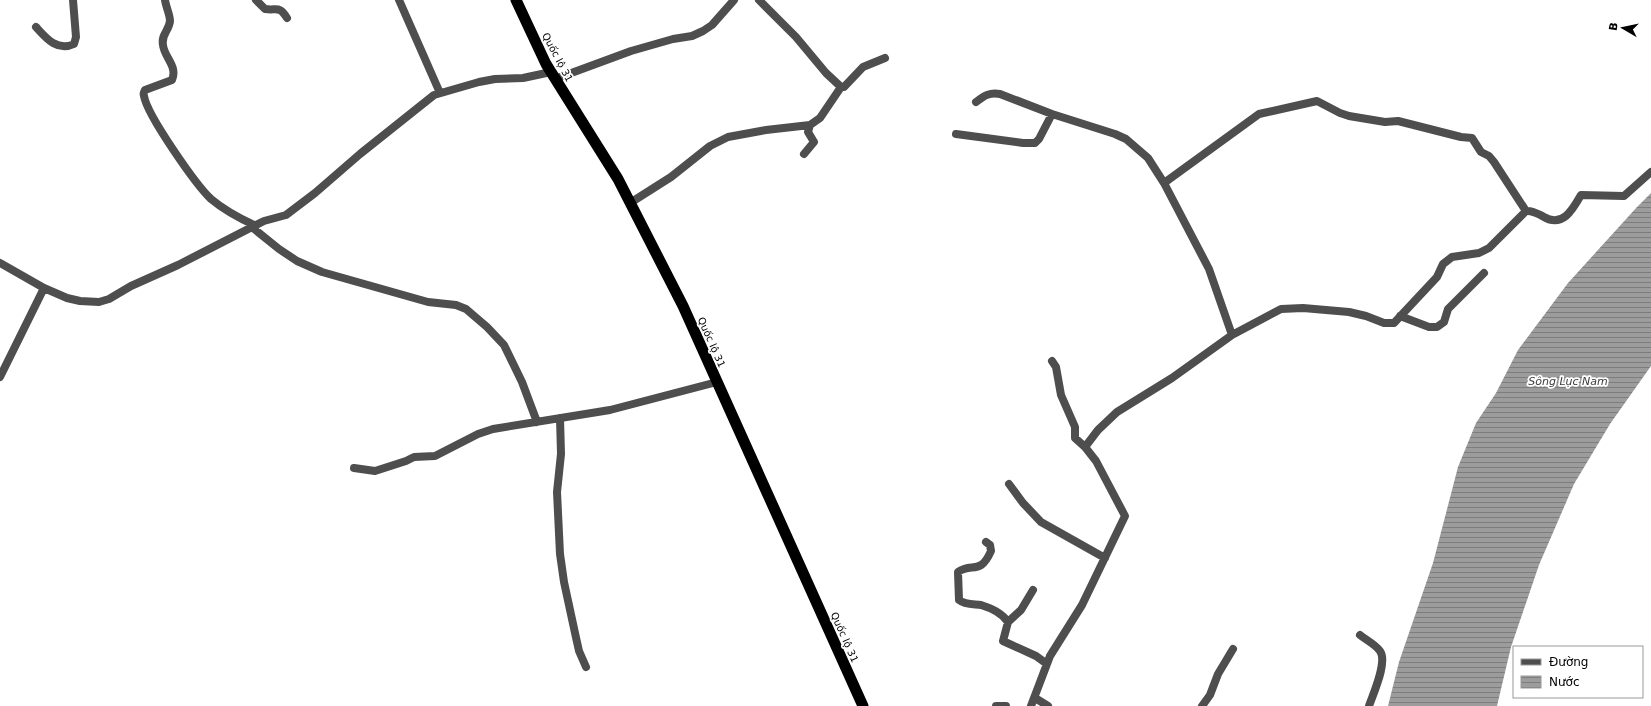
<svg xmlns="http://www.w3.org/2000/svg" width="1651" height="706" viewBox="0 0 1651 706" font-family="'DejaVu Sans',sans-serif">
  <style>
    .water { fill: url(#water-rules) }
    .lines { fill: none; stroke-linecap: round; stroke-linejoin: round }
    .minor { stroke: #4e4e4e; stroke-width: 8 }
    .trunk { stroke: #000; stroke-width: 11 }
    .labels { text-anchor: middle; stroke-width: 3.5; stroke-linejoin: round; paint-order: stroke }
    .street-label { font-size: 10px; fill: #000; stroke: #fff }
    .water-label { font-size: 11px; font-style: italic; fill: #3d3d3d; stroke: #fff }
  </style>
  <defs>
    <pattern id="water-rules" width="6" height="5" patternUnits="userSpaceOnUse"><rect width="6" height="5" fill="#9c9c9c"/><path d="M0 2.5h6" fill="none" stroke="#7d7d7d"/></pattern>
  </defs>
  <rect width="100%" height="100%" fill="#fff"/>
  <path class="water" d="M1651,193V366L1610,424L1574,484L1539,565L1511,647L1497,706H1388L1399,662L1433,563L1458,467L1476,423L1496,393L1518,350L1568,283L1637,207Z"/>
  <g class="lines">
    <path class="minor" d="M165,0C166,7 170,15 170,21C169,31 161,34 163,45C164,57 178,66 172,80L145,90C144,92 143,93 144,96C147,115 196,185 211,199C224,210 241,219 256,226
      M256,0L265,9C277,11 279,5 287,18
      M399,0L440,93
      M759,0L796,37L826,73L841,87H844L863,67L885,58
      M36,27C46,38 57,52 74,44L76,37L73,0
      M555,79L631,51L673,39L692,36L703,31L712,25L734,0
      M976,102C984,96 989,92 1000,94L1052,114L1115,134L1126,139L1148,158L1164,183L1209,269L1232,335
      M956,134L1023,143H1035L1039,139L1052,114
      M804,154L814,142L808,132L810,125L820,118L841,87
      M1164,183L1259,114L1317,101L1340,113L1349,116L1385,122L1398,121L1461,137L1472,138L1481,152L1489,156L1494,162L1526,211
      M630,203L671,177L710,146L728,137L766,130L810,125
      M253,228L279,249L297,261L322,272L428,302L456,305L466,309L487,327L504,345L522,382L537,422
      M0,263L44,288
      M1400,316L1429,327H1437L1444,322L1448,309L1484,273
      M1052,361L1056,367L1061,395L1075,427V438L1085,447
      M0,377L44,288L67,298L80,301L99,302L109,299L131,286L178,265L264,221L286,215L315,193L360,154L434,95L479,82L495,79L523,78L551,72
      M560,418L561,454L557,492L560,554L564,582L575,633L579,651L586,667
      M354,468L375,471L406,461L414,457L435,456L478,434L493,429L610,410L717,382
      M1009,484L1023,503L1041,522L1105,558
      M986,542L990,545L991,551C980,576 972,562 958,572L959,600C965,605 974,604 981,605C991,608 1002,613 1008,622
      M1033,590L1021,610L1008,622L1003,641L1036,656L1047,664
      M1360,635C1366,640 1375,644 1380,651C1388,662 1373,694 1369,706
      M1035,698L1048,706
      M996,706H1006
      M1031,706L1050,656L1082,605L1125,516L1096,461L1085,447L1098,430L1117,412L1172,378L1232,335L1281,309L1303,308L1349,312L1366,316L1384,323H1394L1437,277L1443,264L1452,257L1479,253L1489,248L1526,211C1533,210 1538,214 1544,217C1563,228 1573,209 1581,195L1624,196L1651,172
      M1202,706L1210,695L1218,674L1233,649"/>
    <path class="trunk" d="M516,0L546,64L618,179L683,306L863,706"/>
  </g>
  <g class="labels">
    <g class="street-label">
      <text transform="translate(558 57) rotate(62)" y="4">Quốc lộ 31</text>
      <text transform="translate(712 342) rotate(66)" y="4">Quốc lộ 31</text>
      <text transform="translate(845 637) rotate(66)" y="4">Quốc lộ 31</text>
    </g>
    <g class="water-label">
      <text x="1568" y="385">Sông Lục Nam</text>
    </g>
  </g>
  <rect x="1513" y="646" width="130" height="52" fill="#ffffff" stroke="#999999"/>
  <rect x="1521" y="659" width="20" height="6" fill="#4e4e4e" stroke="#999999"/>
  <text x="1549" y="666" font-size="12" fill="#000000">Đường</text>
  <rect x="1521" y="676" width="20" height="12" fill="url(#water-rules)" stroke="#999999"/>
  <text x="1549" y="686" font-size="12" fill="#000000">Nước</text>
  <g transform="translate(1623 28) rotate(279)" stroke="#ffffff" stroke-width="3" paint-order="stroke">
  <path d="M0-3L7 15L0 10L-7 15Z" fill="#000000"/>
  <text y="-6" font-size="11" font-weight="bold" text-anchor="middle" fill="#000000">B</text>
  </g>
</svg>
